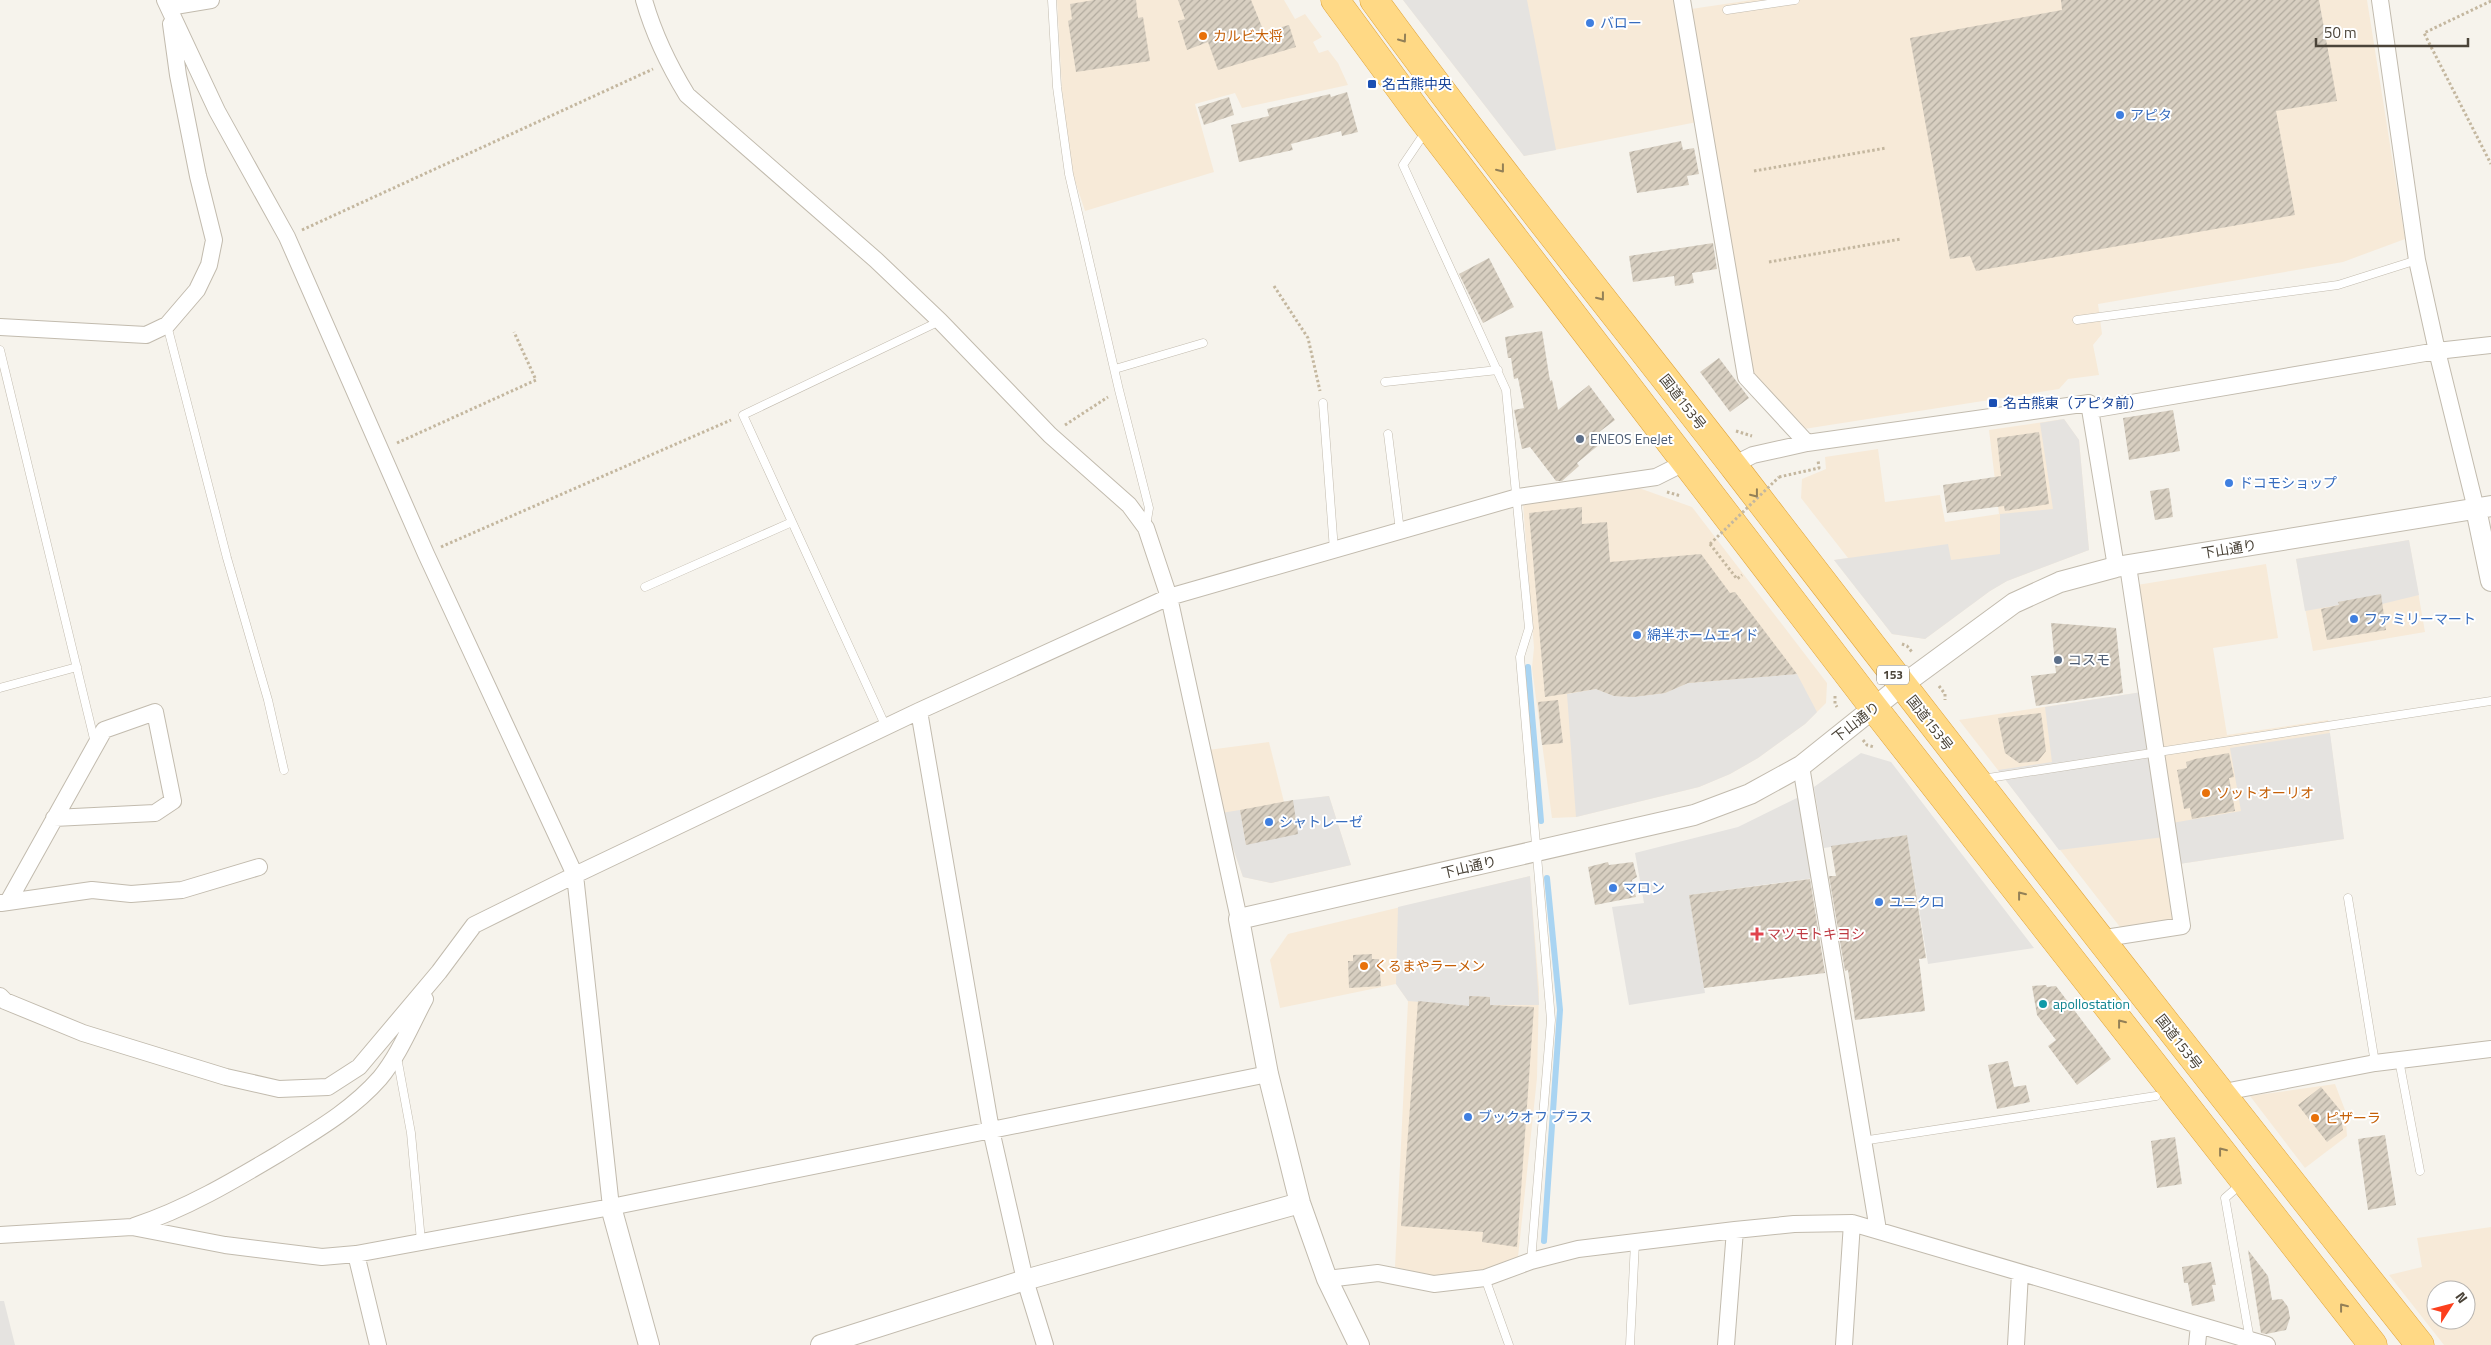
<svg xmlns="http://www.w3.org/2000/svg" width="2491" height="1345" viewBox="0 0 2491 1345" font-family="'Titillium Web','Noto Sans JP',sans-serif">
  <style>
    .commercial { fill: #f7ead8; fill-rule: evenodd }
    .parking { fill: #e5e3e0 }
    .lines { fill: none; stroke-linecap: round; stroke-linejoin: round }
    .stream { stroke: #a9d4f2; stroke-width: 6 }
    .building { fill: url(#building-hatch) }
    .service-casing { stroke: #c2bbae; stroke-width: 9 }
    .minor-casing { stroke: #c2bbae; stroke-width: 18 }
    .tertiary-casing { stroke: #c2bbae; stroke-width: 22 }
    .trunk-casing { stroke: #e0a43c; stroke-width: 29 }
    .path { stroke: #c4b79f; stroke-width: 3; stroke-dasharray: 2.5 2.5; stroke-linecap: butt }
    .service { stroke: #fff; stroke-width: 8 }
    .minor { stroke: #fff; stroke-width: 16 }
    .tertiary { stroke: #fff; stroke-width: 20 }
    .trunk { stroke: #ffd985; stroke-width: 28 }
    .path-bridge { stroke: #c4b79f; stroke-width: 3; stroke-dasharray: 2.5 2.5; stroke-linecap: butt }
    .oneway { stroke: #938057 }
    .shop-dot { fill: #3f7fe0; stroke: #fff; stroke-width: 2 }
    .food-dot { fill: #e8710a; stroke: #fff; stroke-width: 2 }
    .transit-dot { fill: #1a4fb4; stroke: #fff; stroke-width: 2 }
    .service-dot { fill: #5c6f8a; stroke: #fff; stroke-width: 2 }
    .health-dot { fill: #e0444e; stroke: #fff; stroke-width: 2 }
    .culture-dot { fill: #0f9aa8; stroke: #fff; stroke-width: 2 }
    .labels { text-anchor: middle; stroke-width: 4; stroke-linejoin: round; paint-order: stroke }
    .shield { fill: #fff; stroke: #817c74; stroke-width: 1 }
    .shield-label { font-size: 12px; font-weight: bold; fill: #4b4439 }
    .shop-label { font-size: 14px; fill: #366cbe; stroke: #fff; text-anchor: start }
    .food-label { font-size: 14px; fill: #c56008; stroke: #fff; text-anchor: start }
    .transit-label { font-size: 14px; fill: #164399; stroke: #fff; text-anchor: start }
    .street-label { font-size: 14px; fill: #4b4439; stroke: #fff }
    .service-label { font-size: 14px; fill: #4e5e75; stroke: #fff; text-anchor: start }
    .health-label { font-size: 14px; fill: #be3a42; stroke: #fff; text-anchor: start }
    .culture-label { font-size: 14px; fill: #0d838f; stroke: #fff; text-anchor: start }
  </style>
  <defs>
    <pattern id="building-hatch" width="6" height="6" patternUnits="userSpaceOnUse" patternTransform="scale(1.25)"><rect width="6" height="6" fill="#d8cfc1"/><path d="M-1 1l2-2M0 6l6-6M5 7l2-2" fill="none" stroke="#b1aa9e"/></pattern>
  </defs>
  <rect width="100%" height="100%" fill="#f6f3ec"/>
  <path class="commercial" d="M1057,0H1284L1295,19L1305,14L1322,37L1313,42L1319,53L1328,50L1338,63L1348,85L1242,108L1235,93L1195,104L1214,172L1085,211L1071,169L1062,91Z
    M1403,0H1676L1697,122L1524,156Z
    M1752,0H2367L2405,239L2343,262L2098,304L2102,334L2093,345L2099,375L2068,379L2059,389L1804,429L1750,371L1691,9Z
    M2064,419L2079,440L2089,550L2007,581L1990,591L1925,639L1892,634L1834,560L1848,558L1801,498L1802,479L1826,469L1825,457L1878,449L1885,502L1940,495L1945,522L1999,514L1989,430Z
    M1639,488L1692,507L1827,683L1826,703L1805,724L1758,758L1730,774L1699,787L1576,817L1552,818L1532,668L1534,648L1523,504Z
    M2409,540L2425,632L2313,651L2296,559Z
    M2266,564L2278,638L2213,648L2227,735L2328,720L2344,839L2179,864L2137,585Z
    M2142,692L2176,920L2120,927L1959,720Z
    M1269,742L1284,802L1329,796L1351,865L1271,883L1243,877L1221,813L1208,750Z
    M1530,876L1539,989L1537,1078L1518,1257L1487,1271L1434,1276L1395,1267L1408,1001L1396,984L1280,1008L1270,960L1288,934Z
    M2335,1084L2345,1110L2347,1136L2305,1168L2250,1096Z
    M2491,1227V1345H2444L2389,1275L2422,1267L2417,1238ZM2436,1290H2466V1320H2436Z"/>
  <path class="parking" d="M1403,0H1527L1556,150L1524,156Z
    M2064,419L2079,440L2089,550L2007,581L1990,591L1925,639L1892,634L1834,560L1948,544L1951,560L2000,554V514L2053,509L2040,423Z
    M2409,540L2419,595L2382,604L2380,595L2339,602V605L2305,611L2296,559Z
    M1797,674L1817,712L1805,724L1758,758L1730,774L1699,787L1576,817L1567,694L1596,689L1614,696L1633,697L1665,693L1688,683Z
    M2142,692L2164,837L2059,850L1998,770L2052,762L2045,707Z
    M2330,733L2344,839L2179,864L2172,823L2241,811L2230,748Z
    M1861,753L1891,762L2034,948L1928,964L1907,835L1824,848L1814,787Z
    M1329,796L1351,865L1271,883L1243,877L1221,813L1240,810L1246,844L1293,800Z
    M1801,796L1814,878L1689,895L1705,993L1629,1005L1612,907L1644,903L1635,853L1738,827Z
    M1530,876L1539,1005H1490V997L1469,996V1006L1408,1001L1396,984L1398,907Z
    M0,1301H4L15,1345H0Z"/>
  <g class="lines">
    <path class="stream" d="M1528,667L1541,821
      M1544,1241L1560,1010L1547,878"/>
  </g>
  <path class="building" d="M1094,0H1136L1138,18L1143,17L1150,61L1076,72L1068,21L1072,19L1070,4Z
    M1178,0H1251L1264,32L1289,25L1296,47L1218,70L1208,42L1187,50L1178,21L1185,19Z
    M2061,0H2319L2337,101L2276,111L2295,215L1976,271L1970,256L1950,259L1910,38L2062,10Z
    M1347,92L1358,132L1342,136L1341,131L1291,144L1293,150L1239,162L1231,125L1269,116L1267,109L1330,94L1331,97Z
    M1229,97L1234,115L1204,125L1198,107Z
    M1681,141L1683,150L1694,148L1699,174L1687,176L1689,185L1637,193L1629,152Z
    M1713,243L1717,269L1692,273L1694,283L1675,286L1674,276L1633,282L1629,256Z
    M1489,258L1514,307L1483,323L1459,274Z
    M1542,331L1550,381L1552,380L1558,410L1589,385L1615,420L1594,436L1600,444L1577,463L1579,466L1562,481H1556L1530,447L1522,449L1514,410L1524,408L1518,378L1514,379L1511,358H1508L1505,337Z
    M1719,358L1749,398L1730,412L1700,372Z
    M2173,410L2180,451L2129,460L2123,418Z
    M2039,432L2049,504L2005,511L2004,506L1947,513L1943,485L2001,476L1997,438Z
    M2169,488L2173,517L2155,520L2150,491Z
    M1582,507V524L1607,522L1610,562L1701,554L1730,593L1735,592L1797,674L1688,683L1665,693L1633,697L1614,696L1596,689L1545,697L1529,513Z
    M2381,594L2386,630L2327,640L2321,609L2339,605L2338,602Z
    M2051,623L2116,628L2123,693L2036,706L2031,676L2056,673Z
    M1558,700L1563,743L1542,745L1538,702Z
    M2041,713L2046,751L2038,761L2019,763L2005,753L1998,718Z
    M2229,753L2234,777L2229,778L2235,811L2192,819L2190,808L2184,809L2177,770L2187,768L2186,762L2195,759Z
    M1293,800L1298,834L1246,845L1240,810Z
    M1907,835L1926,958L1919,959L1925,1011L1855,1020L1848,970L1845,971L1829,876H1836L1831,846Z
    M1608,862L1609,865L1633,862L1637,877L1632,880L1636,897L1595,905L1588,867Z
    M1810,879L1825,973L1704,988L1689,895Z
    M1372,954V959H1379L1381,986L1349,988L1348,961H1353V955Z
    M2046,985L2047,987L2056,986L2111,1059L2077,1085L2048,1046L2056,1040L2037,1015L2032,986Z
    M1469,996L1490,997V1005L1534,1007L1517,1247L1482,1242L1483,1232L1401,1226L1418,1001L1469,1006Z
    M2008,1061L2014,1087L2026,1085L2030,1102L1997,1109L1988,1065Z
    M2321,1087L2340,1110L2343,1130L2327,1142L2298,1105Z
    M2385,1135L2396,1205L2368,1210L2358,1139Z
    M2175,1137L2182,1184L2157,1188L2151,1141Z
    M2248,1250L2268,1276L2272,1300L2282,1299L2288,1307L2290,1318L2286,1330L2266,1334L2261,1333Z
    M2211,1262L2216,1285H2212L2215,1301L2192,1306L2188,1283H2184L2182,1267Z"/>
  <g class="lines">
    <defs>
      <path id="service" d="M1052,0L1057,87L1069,174L1119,390L1149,508L1146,526
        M1727,10L1795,0
        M1426,131L1403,165L1506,390L1529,628L1520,657L1551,1020L1531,1261
        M2077,320L2338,285L2417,260
        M167,325L227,558L268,700L284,770
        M0,350L95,743
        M1115,369L1203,343
        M1385,382L1498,370
        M1323,403L1334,550
        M1388,434L1400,531
        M645,587L792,522
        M0,688L77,667
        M886,727L743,415L940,321
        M1982,779L2491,701
        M2348,898L2375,1063
        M397,1057L411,1133L421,1241
        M2399,1060L2420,1171
        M1862,1141L2156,1096
        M2241,1184L2225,1198L2250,1340
        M1485,1278L1509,1345
        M1630,1345L1635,1242"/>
      <path id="minor" d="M165,0L217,111L287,237L426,554L575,875L611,1207
        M644,0C654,35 668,64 687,95L876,260L940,321L1050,435L1129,505L1146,528L1169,597L1239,919
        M1682,0L1746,377L1807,443
        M2380,0L2417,260L2437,351L2476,509
        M169,7L211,0
        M0,327L146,335L167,325L197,290L209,265L214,240L198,176L178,75L171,24
        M2090,410L2437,351L2491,345
        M1733,465L1753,455L1807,443L2089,403L2116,567
        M919,711L991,1130L1025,1280L1045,1345
        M1801,766L1878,1230
        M8,902L104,730L155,712L173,801L155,813L54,818
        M1,903L92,890L131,894L182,890L259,867
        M2099,939L2182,926L2128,566
        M0,996L5,1001L83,1033L226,1077L279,1089L328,1087L359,1067L439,972L474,925L575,875L919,711L1169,597L1518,497L1656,477L1686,462
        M2219,1093L2375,1063L2491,1049
        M134,1226C186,1209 233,1181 280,1153C315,1131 352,1110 380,1078C399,1055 411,1025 425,999
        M0,1235L132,1227L225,1245L322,1257L356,1254L611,1207L1268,1074
        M356,1254L378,1345
        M1327,1279L1378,1273L1434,1284L1485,1278L1531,1261L1578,1249L1735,1230L1794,1224L1852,1223L2267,1345
        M1726,1345L1735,1230
        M1844,1345L1852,1223
        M2016,1345L2020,1273
        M2197,1345L2199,1325"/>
      <path id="tertiary" d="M2476,509L2491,581
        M611,1207L649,1345
        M821,1345L1025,1280L1300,1203
        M1359,1345L1327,1279L1300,1203L1268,1074L1239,919L1694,815L1750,794L1801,766L1901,686L2014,603L2060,582L2116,567L2491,506"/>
      <path id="trunk" d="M1335,0L1418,113L1874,708L2373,1345
        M1374,0C1490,159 1614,312 1735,468C1961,762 2189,1054 2420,1345"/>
    </defs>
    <use href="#service" class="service-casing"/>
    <use href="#minor" class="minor-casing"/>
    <use href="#tertiary" class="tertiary-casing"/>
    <use href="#trunk" class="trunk-casing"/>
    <path class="path" d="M2491,1L2424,33L2491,164
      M1754,171L1886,148
      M302,230L653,69
      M1769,262L1901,239
      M1274,286L1308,338L1320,391
      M1065,425L1108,397
      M1736,431L1752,436
      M397,443L536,380L514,332
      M1779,477L1819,468L1818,460
      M1667,492L1681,496
      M1710,544L1737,579L1742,575
      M441,547L731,420
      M1902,644L1907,646L1912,652
      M1939,686L1945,694V700
      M1835,696V704L1837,707
      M1863,740L1867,745L1874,747"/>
    <use href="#service" class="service"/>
    <use href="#minor" class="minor"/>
    <use href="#tertiary" class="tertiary"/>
    <use href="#trunk" class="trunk"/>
    <path class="path-bridge" d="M1710,544L1779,477"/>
  </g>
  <defs><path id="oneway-chevron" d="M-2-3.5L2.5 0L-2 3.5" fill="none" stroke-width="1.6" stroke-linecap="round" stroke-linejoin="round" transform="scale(1.25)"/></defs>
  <g class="oneway">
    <use href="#oneway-chevron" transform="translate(1403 39) rotate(54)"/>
    <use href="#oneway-chevron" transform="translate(1501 169) rotate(52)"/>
    <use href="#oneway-chevron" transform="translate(1601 297) rotate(52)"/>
    <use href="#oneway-chevron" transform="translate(1755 494) rotate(52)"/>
    <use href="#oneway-chevron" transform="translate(2021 895) rotate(-128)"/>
    <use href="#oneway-chevron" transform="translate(2121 1023) rotate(-128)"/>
    <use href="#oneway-chevron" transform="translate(2222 1151) rotate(-128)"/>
    <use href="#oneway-chevron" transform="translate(2343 1307) rotate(-128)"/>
  </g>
  <g class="shop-dot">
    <circle cx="1590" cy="23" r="5"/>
    <circle cx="2120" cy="115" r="5"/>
    <circle cx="2229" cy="483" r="5"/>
    <circle cx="2354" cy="619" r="5"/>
    <circle cx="1637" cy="635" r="5"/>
    <circle cx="1269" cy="822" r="5"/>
    <circle cx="1613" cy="888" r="5"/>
    <circle cx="1879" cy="902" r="5"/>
    <circle cx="1468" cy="1117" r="5"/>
  </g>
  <g class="food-dot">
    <circle cx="1203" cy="36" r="5"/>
    <circle cx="2206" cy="793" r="5"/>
    <circle cx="1364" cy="966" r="5"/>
    <circle cx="2315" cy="1118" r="5"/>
  </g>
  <g class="transit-dot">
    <rect x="1367" y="79" width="10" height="10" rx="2.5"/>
    <rect x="1988" y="398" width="10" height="10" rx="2.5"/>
  </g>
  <g class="service-dot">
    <circle cx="1580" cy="439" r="5"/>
    <circle cx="2058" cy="660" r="5"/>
  </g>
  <path class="health-dot" d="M1754.5 926.5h5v5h5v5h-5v5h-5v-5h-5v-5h5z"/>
  <circle class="culture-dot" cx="2043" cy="1004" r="5"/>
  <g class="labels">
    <rect class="shield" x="1877" y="665.5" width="32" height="19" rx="4"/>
    <g class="shield-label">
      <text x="1893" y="679">153</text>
    </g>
    <g class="shop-label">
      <text x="1600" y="28">バロー</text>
      <text x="2130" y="120">アピタ</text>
      <text x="2239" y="488">ドコモショップ</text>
      <text x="2364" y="624">ファミリーマート</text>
      <text x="1647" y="640">綿半ホームエイド</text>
      <text x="1279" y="827">シャトレーゼ</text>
      <text x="1623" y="893">マロン</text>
      <text x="1889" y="907">ユニクロ</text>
      <text x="1478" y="1122">ブックオフ プラス</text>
    </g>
    <g class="food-label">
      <text x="1213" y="41">カルビ大将</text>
      <text x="2216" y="798">ソットオーリオ</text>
      <text x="1374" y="971">くるまやラーメン</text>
      <text x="2325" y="1123">ピザーラ</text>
    </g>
    <g class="transit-label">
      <text x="1382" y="89">名古熊中央</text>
      <text x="2003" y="408">名古熊東（アピタ前）</text>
    </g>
    <g class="street-label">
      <text transform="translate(1683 402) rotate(52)" y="5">国道153号</text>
      <text transform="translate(2229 549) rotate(-9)" y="5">下山通り</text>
      <text transform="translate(1856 722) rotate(-38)" y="5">下山通り</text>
      <text transform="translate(1930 723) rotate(52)" y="5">国道153号</text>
      <text transform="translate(1469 867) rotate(-13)" y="5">下山通り</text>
      <text transform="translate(2179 1042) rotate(52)" y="5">国道153号</text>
    </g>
    <g class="service-label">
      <text x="1590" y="444">ENEOS EneJet</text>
      <text x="2068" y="665">コスモ</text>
    </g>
    <g class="health-label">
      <text x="1767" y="939">マツモトキヨシ</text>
    </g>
    <g class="culture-label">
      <text x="2053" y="1009">apollostation</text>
    </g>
  </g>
  <g transform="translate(2451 1305) rotate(54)"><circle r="24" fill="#ffffff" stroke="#b7b4b0"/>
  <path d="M0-4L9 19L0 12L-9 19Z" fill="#fc3f1d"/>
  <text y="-8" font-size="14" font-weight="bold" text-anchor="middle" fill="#4b4439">N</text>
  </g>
  <path d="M2316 38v8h152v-8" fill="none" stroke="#4b4439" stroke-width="2.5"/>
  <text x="2324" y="38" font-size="15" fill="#4b4439" stroke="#ffffff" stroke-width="4" paint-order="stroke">50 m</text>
</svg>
